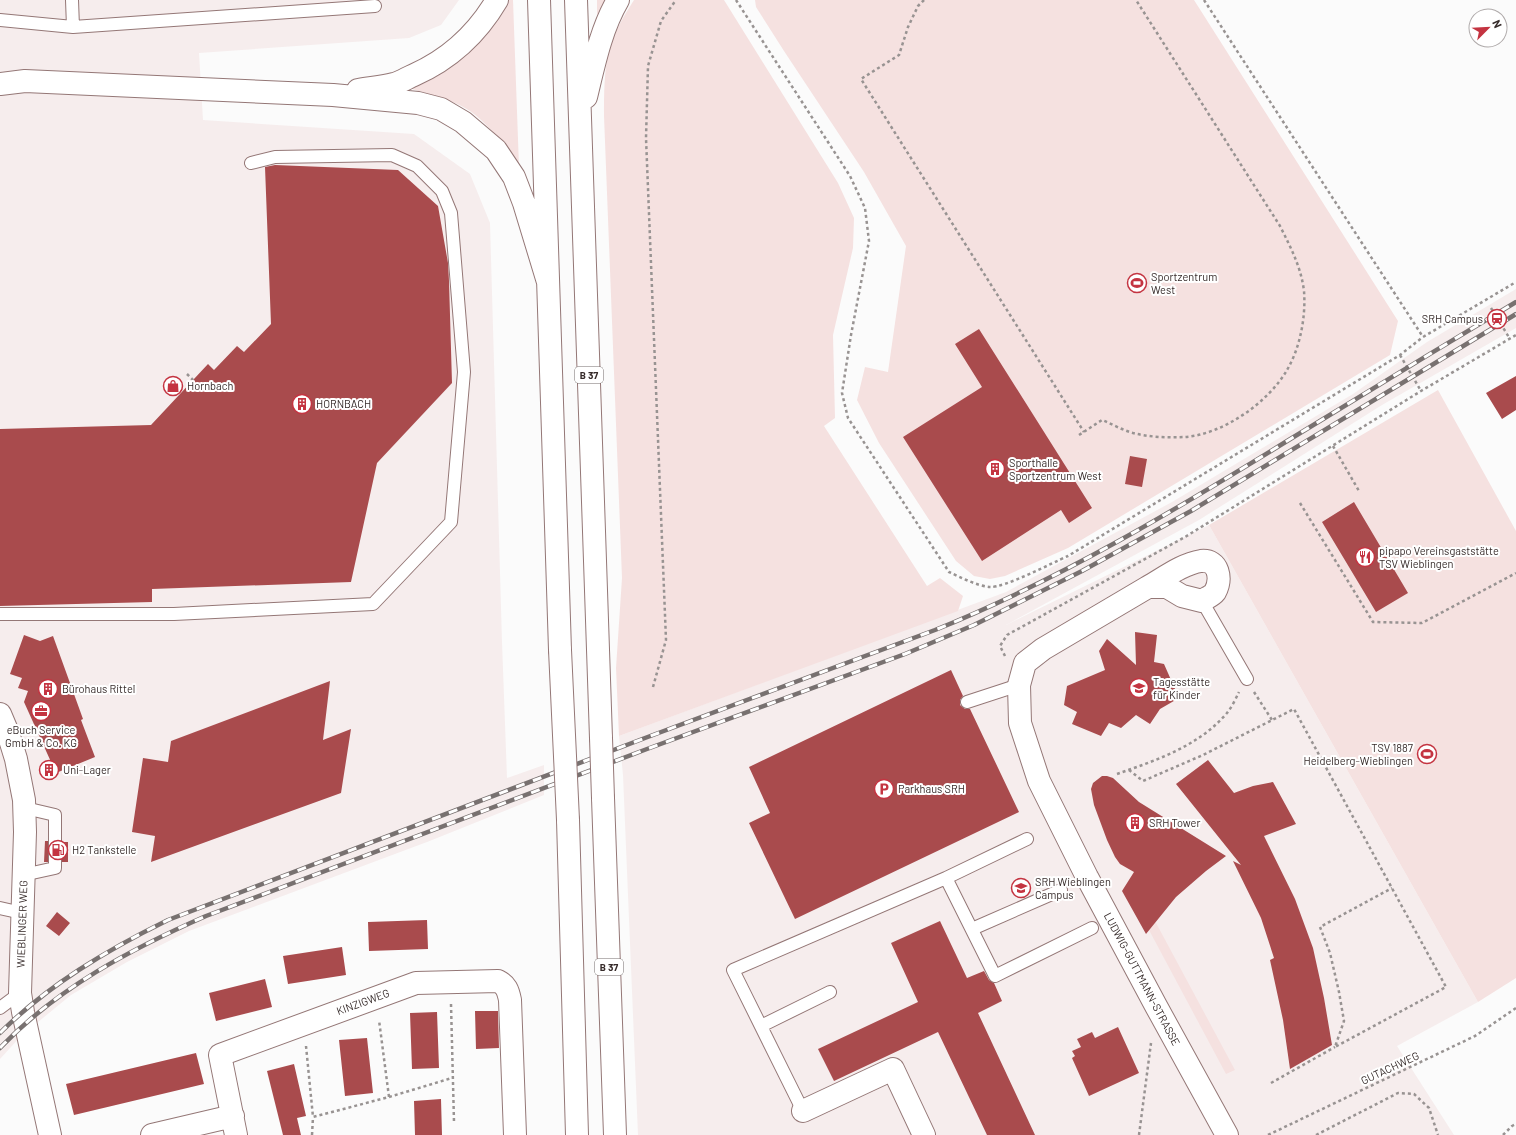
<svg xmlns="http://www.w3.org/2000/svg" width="1516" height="1135" viewBox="0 0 1516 1135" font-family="Barlow,sans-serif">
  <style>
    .built { fill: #f6eded }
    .green { fill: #f5e1e0 }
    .building { fill: #a94b4d }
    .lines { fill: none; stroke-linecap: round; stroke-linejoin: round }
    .lane-casing { stroke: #947776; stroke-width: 14 }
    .street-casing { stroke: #947776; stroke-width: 24 }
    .highway-casing { stroke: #947776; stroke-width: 24 }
    .path { stroke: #989392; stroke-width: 2.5; stroke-dasharray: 3 3; stroke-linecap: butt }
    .lane { stroke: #fff; stroke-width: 12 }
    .street { stroke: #fff; stroke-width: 22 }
    .highway { stroke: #fff; stroke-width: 22 }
    .rail-casing { stroke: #787170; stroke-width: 4.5 }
    .rail { stroke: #fff; stroke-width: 3; stroke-dasharray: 9; stroke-linecap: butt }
    .highway-bridge-casing { stroke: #947776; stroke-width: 24; stroke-linecap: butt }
    .highway-bridge { stroke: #fff; stroke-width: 22 }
    .labels { text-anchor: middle; stroke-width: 4; stroke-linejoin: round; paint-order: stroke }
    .shield { fill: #fff; stroke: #726b6a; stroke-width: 1 }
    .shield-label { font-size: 10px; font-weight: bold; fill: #362b2a }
    .poi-label { font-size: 11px; fill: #362b2a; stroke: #fff; text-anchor: start }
    .street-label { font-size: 11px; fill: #362b2a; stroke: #fff }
  </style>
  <rect width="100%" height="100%" fill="#fbfbfb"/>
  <path class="built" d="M0,0H459L441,25L409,38L199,53L203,120L414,134L470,174L490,223L502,642L507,778L544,765V795L427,842L189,931L127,962L71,995L21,1036L0,1059Z
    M1516,289V328L1382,405L1199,520L1006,625L1209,525L1478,1002L1397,1046L1454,1135H638L623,775L619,736L1006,592L1172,502L1353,394L1427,342Z"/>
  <path class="green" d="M505,0H513L519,167C505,147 491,126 470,111C456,101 429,94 412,89L415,80Z
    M597,0H608L597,15Z
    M634,0H724L838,183L854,218L853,248L833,335L835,418L824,426L927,586L940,578L963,596L958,611L619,736L616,668L622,578L604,116C604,94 604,71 609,50C614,32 624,16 634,0Z
    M755,0H1194L1398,321L1390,355L1068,548L1005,576L990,579L974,576L956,561L879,443L857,400L865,367L888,372L906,246L864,172L784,51L756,7Z
    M1438,390L1516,531V978L1478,1002L1209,525Z
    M1155,921L1235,1070L1226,1074L1149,930Z"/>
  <path class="building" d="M275,165L398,170L438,206L448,263L449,281L452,383L377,463L351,582L152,589V602L0,606V429L151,425L208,364L214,370L237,346L244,352L271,324L265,167Z
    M979,329L1092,508L1069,523L1061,510L982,561L903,437L982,387L955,344Z
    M1516,376V410L1502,419L1486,393Z
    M1130,456L1147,459L1142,487L1125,484Z
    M1354,502L1408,593L1376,612L1322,522Z
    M1135,632L1157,635L1154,662L1164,664L1179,698L1160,709L1150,724L1136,715L1121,728L1109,723L1101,736L1072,724L1077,712L1064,705L1067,686L1105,670L1099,651L1107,639L1136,665Z
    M24,635L40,641L53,636L83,719L81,720L95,757L56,773L24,702L28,691L18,688L22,678L10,674Z
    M951,670L963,696L960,700V705L965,709H970L1019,812L795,919L749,823L770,813L749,767Z
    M330,681L323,740L351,729L341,793L151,862L155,836L132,832L143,758L168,762L171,741Z
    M1208,760L1234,793L1253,786L1273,782L1296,824L1264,836L1295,899L1313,948L1324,998L1332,1045L1290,1069L1283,1020L1270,960L1274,958L1261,918L1233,861L1241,865L1176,784Z
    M1102,776H1107L1113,778L1139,802L1226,856L1206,871L1176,897L1146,934L1122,891L1134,872L1120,864L1115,857L1107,840L1094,805L1091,789L1093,783Z
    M45,841H48V862H44Z
    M62,842H68V862H62Z
    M57,912L70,923L59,936L46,926Z
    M427,920L428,949L369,951L368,922Z
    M940,921L967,978L984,971L989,980L994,983L1002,1001L978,1013L1035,1135H987L938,1032L834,1081L818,1049L918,1002L891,943Z
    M342,947L346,975L288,984L283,956Z
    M265,979L272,1007L216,1021L209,993Z
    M475,1011H498L499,1048L476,1049Z
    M437,1012L439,1068L412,1069L410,1013Z
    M1118,1027L1139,1073L1089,1096L1072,1058L1075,1056L1072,1051L1081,1047L1077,1039L1092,1032L1095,1038Z
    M367,1038L373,1093L345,1096L339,1040Z
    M196,1053L204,1084L74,1115L66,1084Z
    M294,1064L306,1116L297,1118L301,1135H283L267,1071Z
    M441,1099L442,1135H415L414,1101Z"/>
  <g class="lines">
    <defs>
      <path id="lane" d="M72,0L73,27
        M0,20L73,27L375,6
        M1202,601L1247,679
        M0,614H174L373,604L451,522L464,372L451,213L442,191L417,166L392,155L275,157L251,163
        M967,702L1019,685
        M23,875L55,868V815L25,808
        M946,878L995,976L1092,928
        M0,908L22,913
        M972,929L1061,890
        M0,1008L20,993
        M761,1026L830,992
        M803,1111L733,970L946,878L1027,839"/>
      <path id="street" d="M1148,587C1164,578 1182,564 1201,561C1219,559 1222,579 1215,592C1212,596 1206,598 1202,601L1182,596L1167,587H1148L1043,649L1025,663L1019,685L1020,723L1039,781L1087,877L1156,1006L1227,1135
        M0,714L8,733L16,759L24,800L25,832L20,993L23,1012L50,1135
        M803,1111L893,1069L924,1135
        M152,1135L233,1116
        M236,1135L220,1055L416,983L498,981C506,985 508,990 510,1000L515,1135"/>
      <path id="highway" d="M539,0L560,650
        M576,0L601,738
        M0,84L25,81L333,95L418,103L441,109L463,122L496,150L514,177L524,203L548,282
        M358,90C370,88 382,87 394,84C401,82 407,78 414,75C450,59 477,34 497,0
        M586,97C594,64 601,29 618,0
        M603,798L615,1135
        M568,820L577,1135"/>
    </defs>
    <use href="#lane" class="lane-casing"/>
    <use href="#street" class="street-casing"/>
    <use href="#highway" class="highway-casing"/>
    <path class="path" d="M736,0L850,176L865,208L869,241L851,335L842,393L848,418L949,572C960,577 977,586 990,587C1004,588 1052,563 1068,556L1400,355L1423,337
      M924,0L918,6L908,27L899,55L861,79L1084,432
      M1204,0L1423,337L1516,282
      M1491,308L1510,339
      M1400,355L1421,391
      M187,374L193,380
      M1079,435L1102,420C1112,424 1122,430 1133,433C1149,437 1167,438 1184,437C1222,435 1268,403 1287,370C1300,348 1306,317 1304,291C1301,267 1291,248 1280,226L1136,0
      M1333,446L1359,491
      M1300,503L1373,622L1422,623L1516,573
      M1005,656L1000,646L1007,635L1185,537L1421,391L1516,335
      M653,687L666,640L646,138L648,66L661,21L676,0
      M1254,692L1272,720
      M1129,770L1143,781L1203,755L1294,709L1446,987L1335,1047L1344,1021L1339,992L1330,953L1320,927L1392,888
      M1117,774C1157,760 1199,746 1227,713C1232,707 1236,698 1239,692
      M451,1004L454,1122
      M306,1046L313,1117L389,1097L379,1020
      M1271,1083L1335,1047
      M389,1097L452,1078
      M312,1135L313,1117
      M1139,1135L1151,1043
      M1268,1135L1475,1036L1516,1008
      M1316,1135L1398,1093L1414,1094L1429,1108L1438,1135
      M1503,1135L1512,1126L1516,1124"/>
    <use href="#lane" class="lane"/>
    <use href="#street" class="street"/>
    <use href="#highway" class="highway"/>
    <defs>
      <path id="rail" d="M0,1033C48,985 107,950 168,920L645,738L935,630C1061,579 1177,509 1292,438C1367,392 1441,347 1516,302
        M0,1048C57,988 131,949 206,916L647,749L905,654L974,625L1082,571L1191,511L1516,314"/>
    </defs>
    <use href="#rail" class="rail-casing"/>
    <use href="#rail" class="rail"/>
    <defs>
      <path id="highway-bridge" d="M560,650L568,820
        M601,738L603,798"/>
    </defs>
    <use href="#highway-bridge" class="highway-bridge-casing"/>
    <use href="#highway-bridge" class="highway-bridge"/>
  </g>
  <defs>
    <symbol id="stadium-ring" viewBox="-11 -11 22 22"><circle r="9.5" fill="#fff" stroke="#c43441" stroke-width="1.5"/><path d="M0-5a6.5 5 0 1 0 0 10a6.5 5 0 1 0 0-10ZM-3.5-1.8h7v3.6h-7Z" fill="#c43441"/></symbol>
    <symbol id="station-ring" viewBox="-11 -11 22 22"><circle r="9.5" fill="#fff" stroke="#c43441" stroke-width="1.5"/><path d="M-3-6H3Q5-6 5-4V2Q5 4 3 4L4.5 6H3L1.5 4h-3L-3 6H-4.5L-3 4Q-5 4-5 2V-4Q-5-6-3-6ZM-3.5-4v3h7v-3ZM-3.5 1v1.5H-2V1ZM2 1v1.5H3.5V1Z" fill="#c43441"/></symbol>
    <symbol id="shop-ring" viewBox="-11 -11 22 22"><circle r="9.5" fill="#fff" stroke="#c43441" stroke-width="1.5"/><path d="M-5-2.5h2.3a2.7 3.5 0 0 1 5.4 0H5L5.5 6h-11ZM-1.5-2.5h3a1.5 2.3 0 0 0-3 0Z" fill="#c43441"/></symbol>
    <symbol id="building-ring" viewBox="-11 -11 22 22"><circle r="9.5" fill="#fff" stroke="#c43441" stroke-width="1.5"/><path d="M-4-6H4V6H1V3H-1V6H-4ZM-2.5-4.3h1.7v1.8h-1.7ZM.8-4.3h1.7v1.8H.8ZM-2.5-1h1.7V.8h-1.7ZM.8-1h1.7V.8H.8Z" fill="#c43441"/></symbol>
    <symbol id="restaurant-ring" viewBox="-11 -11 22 22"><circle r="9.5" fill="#fff" stroke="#c43441" stroke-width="1.5"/><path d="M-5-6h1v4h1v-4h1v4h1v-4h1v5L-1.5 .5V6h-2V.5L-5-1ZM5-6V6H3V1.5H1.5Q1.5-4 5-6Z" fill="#c43441"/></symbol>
    <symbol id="school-ring" viewBox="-11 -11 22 22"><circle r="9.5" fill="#fff" stroke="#c43441" stroke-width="1.5"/><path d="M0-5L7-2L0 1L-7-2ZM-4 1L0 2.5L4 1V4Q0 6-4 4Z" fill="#c43441"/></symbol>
    <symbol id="office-ring" viewBox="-11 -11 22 22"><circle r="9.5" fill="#fff" stroke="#c43441" stroke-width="1.5"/><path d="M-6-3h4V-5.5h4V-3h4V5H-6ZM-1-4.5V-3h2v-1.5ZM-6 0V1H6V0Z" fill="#c43441"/></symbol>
    <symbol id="parking-ring" viewBox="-11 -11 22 22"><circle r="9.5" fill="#fff" stroke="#c43441" stroke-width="1.5"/><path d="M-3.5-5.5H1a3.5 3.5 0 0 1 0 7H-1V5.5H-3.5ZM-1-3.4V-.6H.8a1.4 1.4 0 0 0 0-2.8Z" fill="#c43441"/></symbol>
    <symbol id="fuel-ring" viewBox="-11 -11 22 22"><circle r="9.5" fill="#fff" stroke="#c43441" stroke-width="1.5"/><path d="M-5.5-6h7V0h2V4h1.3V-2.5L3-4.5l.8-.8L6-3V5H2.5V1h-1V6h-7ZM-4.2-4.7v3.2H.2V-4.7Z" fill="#c43441"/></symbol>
    <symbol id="university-ring" viewBox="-11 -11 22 22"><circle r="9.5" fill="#fff" stroke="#c43441" stroke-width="1.5"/><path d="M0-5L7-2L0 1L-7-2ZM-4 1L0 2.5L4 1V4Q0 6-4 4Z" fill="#c43441"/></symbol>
  </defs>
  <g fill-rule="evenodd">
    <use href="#stadium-ring" x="1126" y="272" width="22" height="22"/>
    <use href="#station-ring" x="1486" y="308" width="22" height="22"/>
    <use href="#shop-ring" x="162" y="375" width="22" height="22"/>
    <use href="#building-ring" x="291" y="393" width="22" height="22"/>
    <use href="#building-ring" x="984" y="458" width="22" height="22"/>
    <use href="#restaurant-ring" x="1354" y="546" width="22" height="22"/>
    <use href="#school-ring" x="1128" y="677" width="22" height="22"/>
    <use href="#building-ring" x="37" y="678" width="22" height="22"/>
    <use href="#office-ring" x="30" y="700" width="22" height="22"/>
    <use href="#stadium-ring" x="1416" y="743" width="22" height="22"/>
    <use href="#building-ring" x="38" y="759" width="22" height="22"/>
    <use href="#parking-ring" x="873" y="778" width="22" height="22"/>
    <use href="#building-ring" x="1124" y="812" width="22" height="22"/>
    <use href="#fuel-ring" x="47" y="839" width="22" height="22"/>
    <use href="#university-ring" x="1010" y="877" width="22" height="22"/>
  </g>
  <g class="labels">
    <g class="shield">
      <rect x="575" y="367" width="28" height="16" rx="3"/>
      <rect x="595" y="959" width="28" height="16" rx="3"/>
    </g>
    <g class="shield-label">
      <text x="589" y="379">B 37</text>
      <text x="609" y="971">B 37</text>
    </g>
    <g class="poi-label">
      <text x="1151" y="281">Sportzentrum<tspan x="1151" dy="13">West</tspan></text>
      <text x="1483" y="323" text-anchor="end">SRH Campus</text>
      <text x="187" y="390">Hornbach</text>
      <text x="316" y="408">HORNBACH</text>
      <text x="1009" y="467">Sporthalle<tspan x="1009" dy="13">Sportzentrum West</tspan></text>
      <text x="1379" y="555">pipapo Vereinsgaststätte<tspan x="1379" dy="13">TSV Wieblingen</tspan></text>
      <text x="1153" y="686">Tagesstätte<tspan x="1153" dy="13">für Kinder</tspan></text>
      <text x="62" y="693">Bürohaus Rittel</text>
      <text x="41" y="734" text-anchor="middle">eBuch Service<tspan x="41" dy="13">GmbH &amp; Co. KG</tspan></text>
      <text x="1413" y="752" text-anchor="end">TSV 1887<tspan x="1413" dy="13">Heidelberg-Wieblingen</tspan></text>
      <text x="63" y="774">Uni-Lager</text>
      <text x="898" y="793">Parkhaus SRH</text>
      <text x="1149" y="827">SRH Tower</text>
      <text x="72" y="854">H2 Tankstelle</text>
      <text x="1035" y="886">SRH Wieblingen<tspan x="1035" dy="13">Campus</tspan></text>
    </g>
    <g class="street-label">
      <text transform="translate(22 924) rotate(-88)" y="4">WIEBLINGER WEG</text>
      <text transform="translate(1142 979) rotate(62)" y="4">LUDWIG-GUTTMANN-STRASSE</text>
      <text transform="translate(363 1002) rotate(-20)" y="4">KINZIGWEG</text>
      <text transform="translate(1390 1068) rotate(-25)" y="4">GUTACHWEG</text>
    </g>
  </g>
  <g transform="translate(1488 28) rotate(66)"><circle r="19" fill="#ffffff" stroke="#afaaaa"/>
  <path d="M0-3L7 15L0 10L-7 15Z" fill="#c43441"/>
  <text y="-6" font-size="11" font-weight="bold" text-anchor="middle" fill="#362b2a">N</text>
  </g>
</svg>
